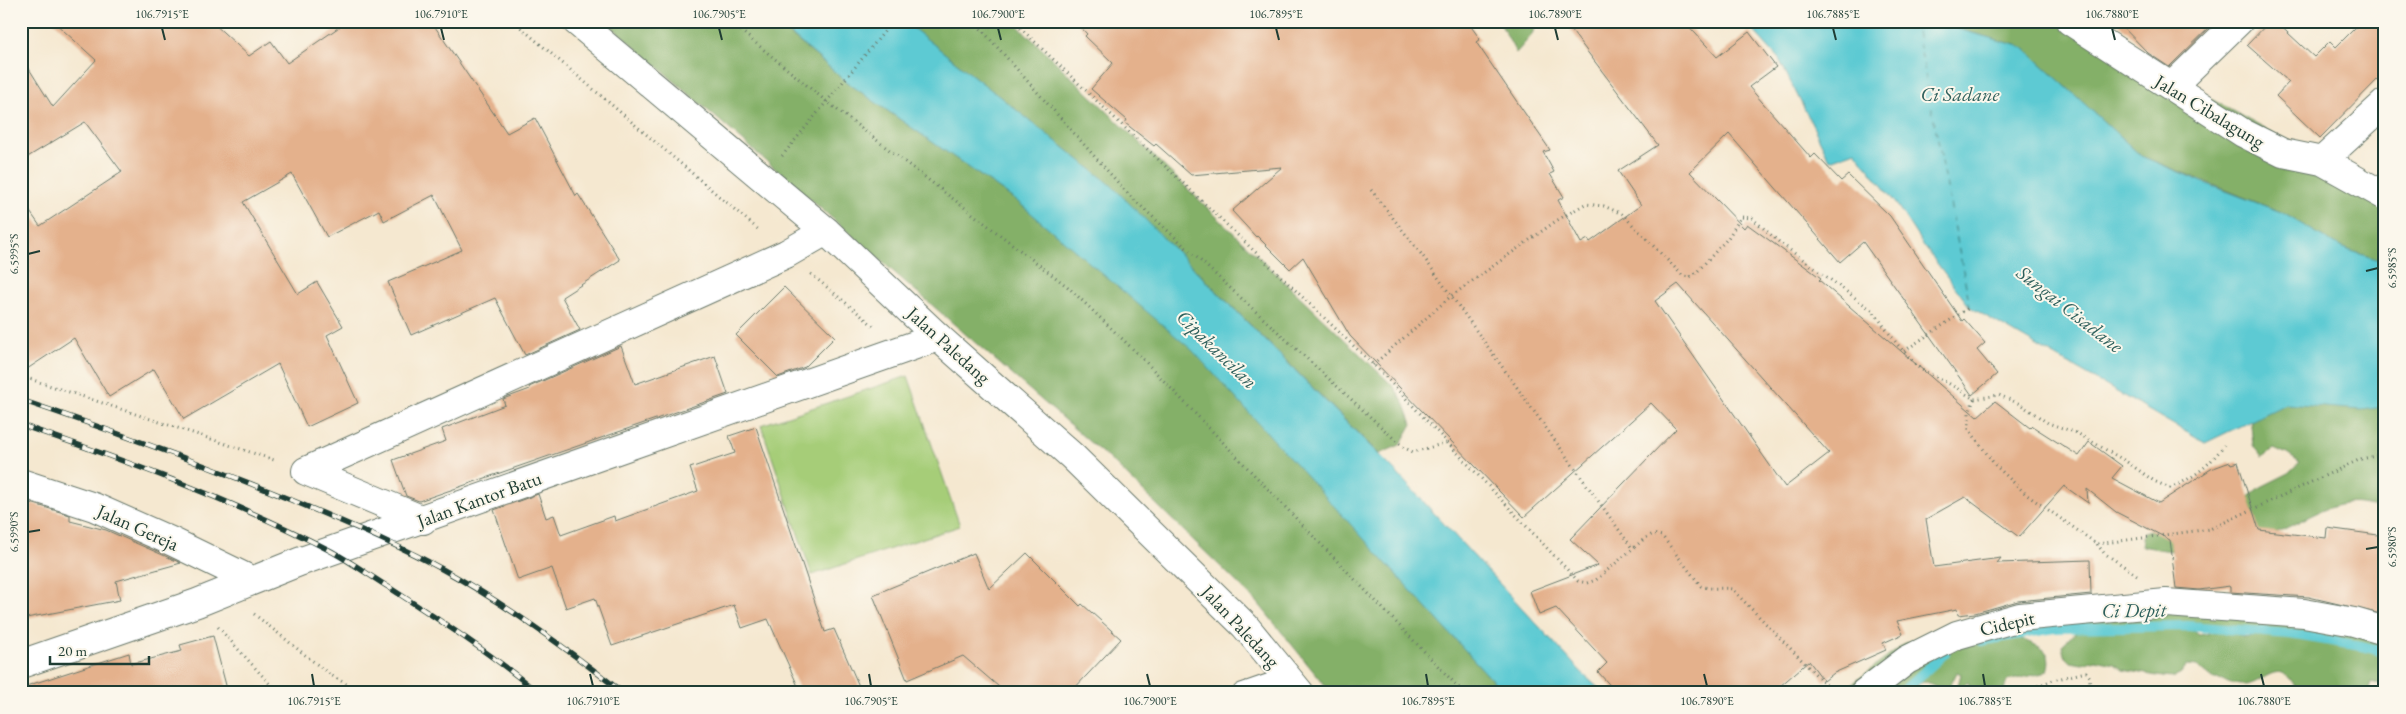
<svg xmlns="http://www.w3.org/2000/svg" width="2406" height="714" viewBox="0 0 2406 714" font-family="'EB Garamond',serif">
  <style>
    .green { fill: #a6cd78; stroke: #628556 }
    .forest { fill: #84b068; stroke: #52764e; fill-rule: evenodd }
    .water { fill: #5dcad3; stroke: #3e8484 }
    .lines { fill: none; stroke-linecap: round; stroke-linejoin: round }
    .stream { stroke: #5dcad3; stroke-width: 10 }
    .ferry { stroke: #2e605c; stroke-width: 1; stroke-dasharray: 6 5; stroke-linecap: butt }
    .building { fill: #e4b18c; fill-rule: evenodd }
    .lane-casing { stroke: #6a796b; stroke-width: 21 }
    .street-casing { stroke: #6a796b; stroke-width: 30 }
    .secondary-casing { stroke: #6a796b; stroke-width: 30 }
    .path { stroke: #6a796b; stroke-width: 3; stroke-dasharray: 1 4; stroke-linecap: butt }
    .lane { stroke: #fff; stroke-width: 19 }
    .street { stroke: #fff; stroke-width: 28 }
    .secondary { stroke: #fff; stroke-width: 28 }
    .rail-casing { stroke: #1f3d34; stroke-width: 5.5 }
    .rail { stroke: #fbf7ec; stroke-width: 4; stroke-dasharray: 11; stroke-linecap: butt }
    .ticks { fill: none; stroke: #1f3d34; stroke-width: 2 }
    .labels { text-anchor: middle; stroke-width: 4; stroke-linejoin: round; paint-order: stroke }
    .street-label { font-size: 19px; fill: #1f3d34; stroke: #fbf7ec }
    .water-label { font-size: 20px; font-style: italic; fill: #2e605c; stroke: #fbf7ec }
    .neatline { fill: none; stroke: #1f3d34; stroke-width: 2 }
    .ticks-label { font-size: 12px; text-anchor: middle; fill: #1f3d34 }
  </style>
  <rect width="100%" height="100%" fill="#fbf7ec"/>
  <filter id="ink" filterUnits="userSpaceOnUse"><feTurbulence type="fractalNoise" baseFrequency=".02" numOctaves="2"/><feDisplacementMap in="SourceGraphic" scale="10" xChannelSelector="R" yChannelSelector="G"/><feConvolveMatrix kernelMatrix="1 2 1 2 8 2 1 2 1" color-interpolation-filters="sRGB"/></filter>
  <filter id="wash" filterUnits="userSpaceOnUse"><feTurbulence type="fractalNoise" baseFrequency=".0096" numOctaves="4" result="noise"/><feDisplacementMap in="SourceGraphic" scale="20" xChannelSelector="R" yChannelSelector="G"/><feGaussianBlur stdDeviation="1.12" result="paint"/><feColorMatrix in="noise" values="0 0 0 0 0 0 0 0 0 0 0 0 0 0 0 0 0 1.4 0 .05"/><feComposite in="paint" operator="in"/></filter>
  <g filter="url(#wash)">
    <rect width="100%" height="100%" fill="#f5e8d0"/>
    <path class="green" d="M908,376L960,526L812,575L761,425Z"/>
    <path class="forest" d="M605,21H774L848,83L1018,202L1192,349L1504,693H1331L1258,603L1115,464Z
      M904,21H1013L1394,387L1405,405L1412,424L1400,445L1379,454L1175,249L1091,169Z
      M1499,21H1538L1531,36L1516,53Z
      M1929,21H2071L2385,196V262L2342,248L2281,212L2141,156L2023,47Z
      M2385,382V513C2339,485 2303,527 2262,537C2240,542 2205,550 2183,551C2170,552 2154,548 2141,546L2143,532L2237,506L2261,487L2289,473L2300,463L2287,454L2274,448L2262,457L2253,446L2250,415L2252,409Z
      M2185,608L2385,629V652L2375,651L2385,655V685L2371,682L2368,693H2298C2281,652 2264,685 2244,685C2232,686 2225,678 2213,679L2197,666L2187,665L2181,673L2172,678L2163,677L2123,670L2114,664L2095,660L2082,664L2071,662L2064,655L2062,645L2077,631L2083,628H2054L2016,635C2030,647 2056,644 2047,671L2043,673L2007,681L2003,693H1972L1968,682L1956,693L1961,674L1957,672L1949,689C1939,690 1932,683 1923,681L1918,684V693H1840L1906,643L2025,617ZM2190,628L2266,633L2245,637L2228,631L2199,635Z"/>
    <path class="water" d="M775,21H904L1110,184L1395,471L1585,676L1604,693H1504L1192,350L1018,202L848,83Z
      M1745,21H1929L2023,47L2141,156L2205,183L2281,212L2342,248L2385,262V407L2362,410L2286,404L2205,443L1970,307L1921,242L1897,205L1855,151L1830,160L1779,59Z"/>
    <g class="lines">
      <path class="stream" d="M1981,641L2054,628L2188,626L2290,634L2361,646L2385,652
        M1901,693L1945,653"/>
      <path class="ferry" d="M1915,21L1970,307"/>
    </g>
    <g id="blocks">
      <path class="building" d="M53,21H211L249,56L271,41L287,63L348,21H431L507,133L535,118L576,196L578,194L620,260L562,297L580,330L525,355L495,298L411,335L388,282L462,250L434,195L384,221L379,210L327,237L292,174L243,202L298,294L317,282L343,326L327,335L358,403L307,427L278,364L184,419L154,369L109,397L74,338L21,373V199L40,226L122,172L85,122L21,161V56L53,107L96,60Z
        M1075,21H1467L1480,39L1476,42L1550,150L1543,152L1554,172L1550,174L1564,197L1558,200L1581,243L1588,239L1590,242L1641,205L1618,171L1658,145L1564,21H1684L1717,57L1749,32L1776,67L1749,87L1811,158L1815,154L1841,181L1848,175L1890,216L1962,321L1964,319L1985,343L1977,350L1997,374L1972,395L1863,242L1840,262L1729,134L1690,172L1744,228L1747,224L1821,278L1819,280L1977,417L1995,401L2030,428L2032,426L2079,456L2089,442L2122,466L2112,478L2159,503L2211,469L2230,462L2231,464L2238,462L2259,530L2326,538L2327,528L2385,536V615L2309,597L2230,592V586L2199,590L2176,588L2172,557H2174L2172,555L2170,540L2116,512L2087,489L2088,503L2064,486L2019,537L1965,497L1926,519L1934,567L2001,558L1997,563L2090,560L2091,594L2018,601L1975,613L1958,615L1957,609L1897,621L1903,634L1883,643L1886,650L1834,673L1824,681L1809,661L1772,693H1617L1598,672L1607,663L1556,608L1539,615L1530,591L1598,565L1570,539L1676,429L1651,403L1524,517L1350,336L1303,257L1290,269L1257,236L1256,237L1232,211L1282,167L1191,175L1156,144L1154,146L1125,123L1127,120L1091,89L1113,63L1085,36L1087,34ZM1678,284L1829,453L1785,487L1655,301Z
        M2117,21H2216L2169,67L2148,53Z
        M2270,21H2275L2314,57L2330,41L2336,47L2362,21H2385V72L2320,138L2276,96L2289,82L2247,45Z
        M784,287L835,337L805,367L778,377L736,335Z
        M621,346L635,384L715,356L728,394L419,501L406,496L393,460L446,441L442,429L505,405L503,399L530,389L529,387Z
        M756,427L825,632L834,629L862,693H801L768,619L742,628L734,605L612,646L595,598L566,608L552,568L518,580L494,510L538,494L546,518L554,515L561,535L614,516L615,521L698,491L690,468L735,453L729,436Z
        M21,500L70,515V521L106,530L181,563L116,581L120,600L21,619Z
        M974,553L989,589L1027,553L1080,606L1082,604L1121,639L1070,693H1006L963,656L907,680L873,595Z
        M213,636L228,693H24L23,687L129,653L131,664L182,651L180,645Z"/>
    </g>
  </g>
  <g filter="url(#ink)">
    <use href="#blocks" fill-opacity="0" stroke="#6a796b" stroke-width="1"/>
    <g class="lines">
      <defs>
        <path id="lane" d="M1242,693L1288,677"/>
        <path id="street" d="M2070,21L2243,133L2283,153L2322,161L2385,196
          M2172,86L2239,21
          M2322,161L2385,103
          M306,471L786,254L826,231
          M306,471L423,520
          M21,483L94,507L173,542L251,580
          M21,664L197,603L299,562L938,337
          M1864,693L1907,660L1957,635L2020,617L2166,603L2304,613L2354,622L2385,631"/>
        <path id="secondary" d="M576,21L826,231L938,337L1072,456L1245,626L1300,693"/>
      </defs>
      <use href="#lane" class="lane-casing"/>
      <use href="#street" class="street-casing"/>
      <use href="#secondary" class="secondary-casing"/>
      <path class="path" d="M513,21L760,231
        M729,21L827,102L1068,287L1138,354L1464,693
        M974,21L1129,195L1403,447L1413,452L1446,443
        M1013,21L1380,371L1578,581L1587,583L1596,580L1644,539L1653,534L1662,536L1701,586C1711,590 1721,587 1732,589L1833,692
        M782,156L893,21
        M1371,190L1422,255L1632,548
        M811,274L875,327
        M1904,351L1970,307
        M1373,365L1450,297L1556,221L1585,204L1604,206L1622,214L1683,276L1690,277L1695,274L1728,238L1741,217L1752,218L1779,242L1873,311L1897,344L1920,369L1948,383L1974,399L1999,395L2020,404L2048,423L2077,433L2127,462L2154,481L2170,488C2194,478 2209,466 2224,445
        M21,376L277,461
        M1974,399L1969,413V429L1995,465L2027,495L2097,544L2210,529L2361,459L2385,454
        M2097,544L2104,553L2137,575
        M254,614L329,674L362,693
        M218,627L278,693
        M2019,693L2053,680L2086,672L2090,677L2089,693"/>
      <use href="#lane" class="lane"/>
      <use href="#street" class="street"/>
      <use href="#secondary" class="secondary"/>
      <defs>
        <path id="rail" d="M21,400C116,432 209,466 301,504C349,524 396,544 442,569C506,604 565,647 623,693
          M21,425C127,461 230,499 329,550C350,561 370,576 390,588C441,621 492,654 538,693"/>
      </defs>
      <use href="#rail" class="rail-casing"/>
      <use href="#rail" class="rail"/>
    </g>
  </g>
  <path class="ticks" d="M162,28L165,40M441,28L444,40M719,28L722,40M998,28L1001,40M1276,28L1279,40M1555,28L1558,40M1833,28L1836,40M2112,28L2115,40M28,254L40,251M2366,271L2378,268M28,532L40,530M2366,549L2378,547M312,674L314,686M590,674L593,686M869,674L871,686M1147,674L1150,686M1426,674L1428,686M1704,674L1707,686M1983,674L1985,686M2261,674L2264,686"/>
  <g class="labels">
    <g class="street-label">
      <text transform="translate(2210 111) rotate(31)" y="7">Jalan Cibalagung</text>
      <text transform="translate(949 345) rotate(42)" y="7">Jalan Paledang</text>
      <text transform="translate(479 499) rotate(-20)" y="7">Jalan Kantor Batu</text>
      <text transform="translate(138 527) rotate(24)" y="7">Jalan Gereja</text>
      <text transform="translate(2007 623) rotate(-13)" y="7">Cidepit</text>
      <text transform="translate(1241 626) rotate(47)" y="7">Jalan Paledang</text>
    </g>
    <g class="water-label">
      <text x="1960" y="101">Ci Sadane</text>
      <text transform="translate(2070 309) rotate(38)" y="7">Sungai Cisadane</text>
      <text transform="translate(1217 349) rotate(44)" y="7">Cipakancilan</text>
      <text transform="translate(2134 610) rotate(-1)" y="7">Ci Depit</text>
    </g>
  </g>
  <rect width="2406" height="714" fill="none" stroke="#fbf7ec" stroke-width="55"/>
  <path d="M50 656v8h99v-8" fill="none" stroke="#1f3d34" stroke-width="2.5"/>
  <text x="58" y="656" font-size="15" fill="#1f3d34" stroke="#fbf7ec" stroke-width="4" paint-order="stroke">20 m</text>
  <rect x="28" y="28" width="2350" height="658" class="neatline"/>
  <g class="ticks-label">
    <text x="162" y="18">106.7915°E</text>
    <text x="441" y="18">106.7910°E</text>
    <text x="719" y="18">106.7905°E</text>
    <text x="998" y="18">106.7900°E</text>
    <text x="1276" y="18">106.7895°E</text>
    <text x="1555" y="18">106.7890°E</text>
    <text x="1833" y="18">106.7885°E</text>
    <text x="2112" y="18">106.7880°E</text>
    <text transform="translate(14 254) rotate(-90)" y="4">6.5995°S</text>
    <text transform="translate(2392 268) rotate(-90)" y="4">6.5985°S</text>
    <text transform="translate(14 532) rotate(-90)" y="4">6.5990°S</text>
    <text transform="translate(2392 547) rotate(-90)" y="4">6.5980°S</text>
    <text x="314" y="705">106.7915°E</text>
    <text x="593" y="705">106.7910°E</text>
    <text x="871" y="705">106.7905°E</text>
    <text x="1150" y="705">106.7900°E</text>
    <text x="1428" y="705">106.7895°E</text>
    <text x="1707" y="705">106.7890°E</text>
    <text x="1985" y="705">106.7885°E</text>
    <text x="2264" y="705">106.7880°E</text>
  </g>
</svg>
